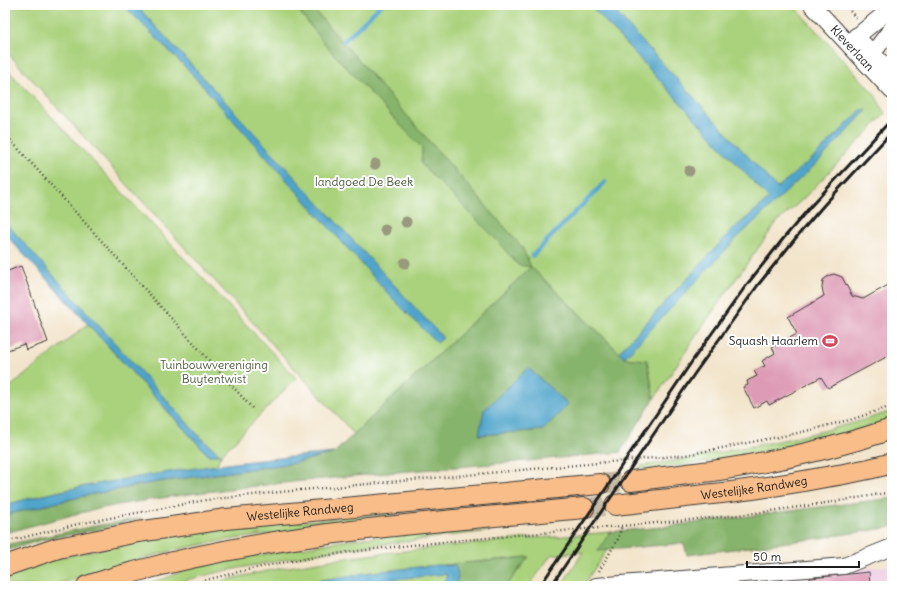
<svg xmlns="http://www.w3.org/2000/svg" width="897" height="591" viewBox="0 0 897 591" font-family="Delius,sans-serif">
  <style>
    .built { fill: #efd0e5 }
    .green { fill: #aad27d; stroke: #63774c }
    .forest { fill: #87b46c; stroke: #526844; fill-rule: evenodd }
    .water { fill: #4fa4cb; stroke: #366074 }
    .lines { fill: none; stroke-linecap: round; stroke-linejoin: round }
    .stream { stroke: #4fa4cb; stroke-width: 4.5 }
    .building { fill: #de9bb5 }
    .major-tunnel { stroke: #c7bca7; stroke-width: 20; stroke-dasharray: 20 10; stroke-linecap: butt }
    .minor-casing { stroke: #3c3a36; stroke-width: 18 }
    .major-casing { stroke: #3c3a36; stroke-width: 22 }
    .path { stroke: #3c3a36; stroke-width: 2.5; stroke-dasharray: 1 3; stroke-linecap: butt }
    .minor { stroke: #fff; stroke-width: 16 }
    .major { stroke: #f8bd89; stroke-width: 20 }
    .rail { stroke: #1c1c1c; stroke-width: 3 }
    .tree { fill: #98997d }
    .labels { text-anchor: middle; stroke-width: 4; stroke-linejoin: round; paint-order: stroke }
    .street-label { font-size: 12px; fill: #1c1c1c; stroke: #fff }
    .park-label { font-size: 12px; fill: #4e5c3e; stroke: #fff }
    .poi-label { font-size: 12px; fill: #1c1c1c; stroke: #fff; text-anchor: end }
  </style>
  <rect width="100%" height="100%" fill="#fff"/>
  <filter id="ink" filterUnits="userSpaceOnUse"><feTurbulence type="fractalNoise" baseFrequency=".025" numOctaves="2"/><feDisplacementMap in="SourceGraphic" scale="8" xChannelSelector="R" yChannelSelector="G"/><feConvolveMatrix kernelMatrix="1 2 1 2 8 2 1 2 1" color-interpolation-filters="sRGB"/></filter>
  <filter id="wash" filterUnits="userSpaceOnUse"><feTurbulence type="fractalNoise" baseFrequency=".012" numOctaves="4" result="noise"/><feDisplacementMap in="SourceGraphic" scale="16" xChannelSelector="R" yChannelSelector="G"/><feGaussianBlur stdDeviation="0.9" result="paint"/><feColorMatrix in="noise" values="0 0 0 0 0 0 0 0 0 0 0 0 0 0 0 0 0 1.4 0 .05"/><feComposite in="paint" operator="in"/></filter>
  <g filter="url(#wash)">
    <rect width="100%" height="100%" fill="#f2e4ca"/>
    <path class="built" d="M892,565V586H697L744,582Z"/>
    <path class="green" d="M15,5H793L875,95L885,114L801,201L777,222L708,318L654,399L649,369L637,359L624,358L629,352L624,347L619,352L531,267L354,434L5,50V14Z
      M5,67L296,378L221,455L216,466C145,476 74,485 5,505V391L88,324L208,455L220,454L200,437L5,224Z
      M892,411V420L843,434L777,449L708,462L638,471L641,466C677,461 712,454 747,447C797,438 844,427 892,411Z
      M405,512L367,521L227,540L178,549L122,564L51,586H5V573L57,558L178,533Z
      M490,531L329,551L224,571L186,580L169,586H137L166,578L194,566L354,539L426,532Z
      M610,532L608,535L611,544L583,586H561L583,552L551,555L529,586H506L528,557L372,572L286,586H203C309,557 420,550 528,538L555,537Z
      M436,574L447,575L441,586H407L406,582L383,586H328Z"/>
    <path class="forest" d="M294,5H310L522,247L531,267L619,352L624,358L647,360L654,399L620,452C457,469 292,477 129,503C87,510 46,522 5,533V515L88,495L157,482L294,463L334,453L531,267L518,265L493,236L421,164L422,148L328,48ZM485,410L543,430L480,435Z
      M892,498V527L820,538L687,555L684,543L598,551L610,532L662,527Z
      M142,518L101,529L42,540L5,551V545L95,526Z
      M529,557L506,586H455L458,578L455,566L444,565Z"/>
    <path class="water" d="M123,5H136L443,338L437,343L392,298L190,72Z
      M590,5H609L777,188L814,157L861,110H867L817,163L737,238L624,358L619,352L732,230L769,199Z
      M5,222L200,437L221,455H208L5,234Z
      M528,368L568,404L543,430L479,435L484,410Z
      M334,453L294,463L157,482L88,495L5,515V505C53,491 101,483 150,475C211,465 272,458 334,453Z
      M437,565L455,566C459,573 458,578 455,586H441L447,576L446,574L328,586H286L372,572Z"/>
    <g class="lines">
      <path class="stream" d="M344,41L381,5
        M532,256L605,182"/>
    </g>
    <g id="blocks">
      <path class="building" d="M21,266L48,342L26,350L24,344L5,351V272Z
        M834,274L842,277L852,296L863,299L892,283V354L828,388L821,377L769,405L767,401L754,408L743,387L748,385L747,381L757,376L754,371L765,366L762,361L775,353L772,347L797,334L788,317L824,296L822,288L823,280L830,275Z
        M869,572L870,586H810V578Z"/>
    </g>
  </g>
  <g filter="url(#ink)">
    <use href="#blocks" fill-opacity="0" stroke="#3c3a36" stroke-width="1"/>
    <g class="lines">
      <path class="major-tunnel" d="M600,484L631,481
        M584,508L615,505"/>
      <defs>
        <g id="minor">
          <path id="s1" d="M812,5L892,91"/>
          <path d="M856,36L892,74"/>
          <path d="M850,42L883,15L892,11"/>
          <path d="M866,60L873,53L892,28"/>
          <path d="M596,586L844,566L892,547"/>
        </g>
        <g id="major">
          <path d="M631,481C661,477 690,474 719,470C778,461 836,448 892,429"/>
          <path id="s2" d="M615,505C684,497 753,491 820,478C845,474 869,470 892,463"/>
          <path id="s3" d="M5,566L58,548L138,532L226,519L600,484"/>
          <path d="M87,586C103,581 118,576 134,572C280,532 433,522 584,508"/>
        </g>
      </defs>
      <use href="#minor" class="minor-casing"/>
      <use href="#major" class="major-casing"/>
      <path class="path" d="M845,5L856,18
        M5,134L253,409
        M5,542L78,524L206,500L280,492L686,455L798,433L853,419L892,406
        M599,571L618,539L622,525
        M186,586C290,554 400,546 508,536C572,530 636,525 700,519C764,513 829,503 892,492"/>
      <use href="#minor" class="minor"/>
      <use href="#major" class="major"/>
      <path class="rail" d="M540,586L695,357L745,287L783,239L811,206L892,119
        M551,586L695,373L758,285L799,234L824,205L892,132"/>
    </g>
    <g class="tree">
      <circle cx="375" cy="164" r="5.5"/>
      <circle cx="689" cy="171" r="5.5"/>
      <circle cx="330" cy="183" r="5.5"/>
      <circle cx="406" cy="222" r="5.5"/>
      <circle cx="385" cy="230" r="5.5"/>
      <circle cx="405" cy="263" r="5.5"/>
    </g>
  </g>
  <defs>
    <symbol id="stadium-bare" viewBox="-9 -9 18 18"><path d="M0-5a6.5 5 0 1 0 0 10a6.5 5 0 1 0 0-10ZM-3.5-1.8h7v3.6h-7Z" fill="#d1495b" stroke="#fff" stroke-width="2.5" paint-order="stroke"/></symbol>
  </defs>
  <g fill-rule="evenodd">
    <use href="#stadium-bare" x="819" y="330" width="22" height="22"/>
  </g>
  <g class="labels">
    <g class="street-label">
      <text dy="4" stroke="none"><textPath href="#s1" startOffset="59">Kleverlaan</textPath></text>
      <text dy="4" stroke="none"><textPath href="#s2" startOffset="140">Westelijke Randweg</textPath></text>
      <text dy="4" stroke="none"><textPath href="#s3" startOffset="301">Westelijke Randweg</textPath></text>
    </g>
    <g class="park-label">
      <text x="364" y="186">landgoed De Beek</text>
      <text x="214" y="369">Tuinbouwvereniging<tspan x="214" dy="14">Buytentwist</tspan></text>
    </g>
    <g class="poi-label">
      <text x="818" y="345">Squash Haarlem</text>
    </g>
  </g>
  <rect width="897" height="591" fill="none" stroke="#fff" stroke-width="20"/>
  <path d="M747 561v6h112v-6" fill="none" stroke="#1c1c1c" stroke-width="2"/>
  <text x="753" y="561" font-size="12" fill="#1c1c1c" stroke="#ffffff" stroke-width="3" paint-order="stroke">50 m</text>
</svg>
